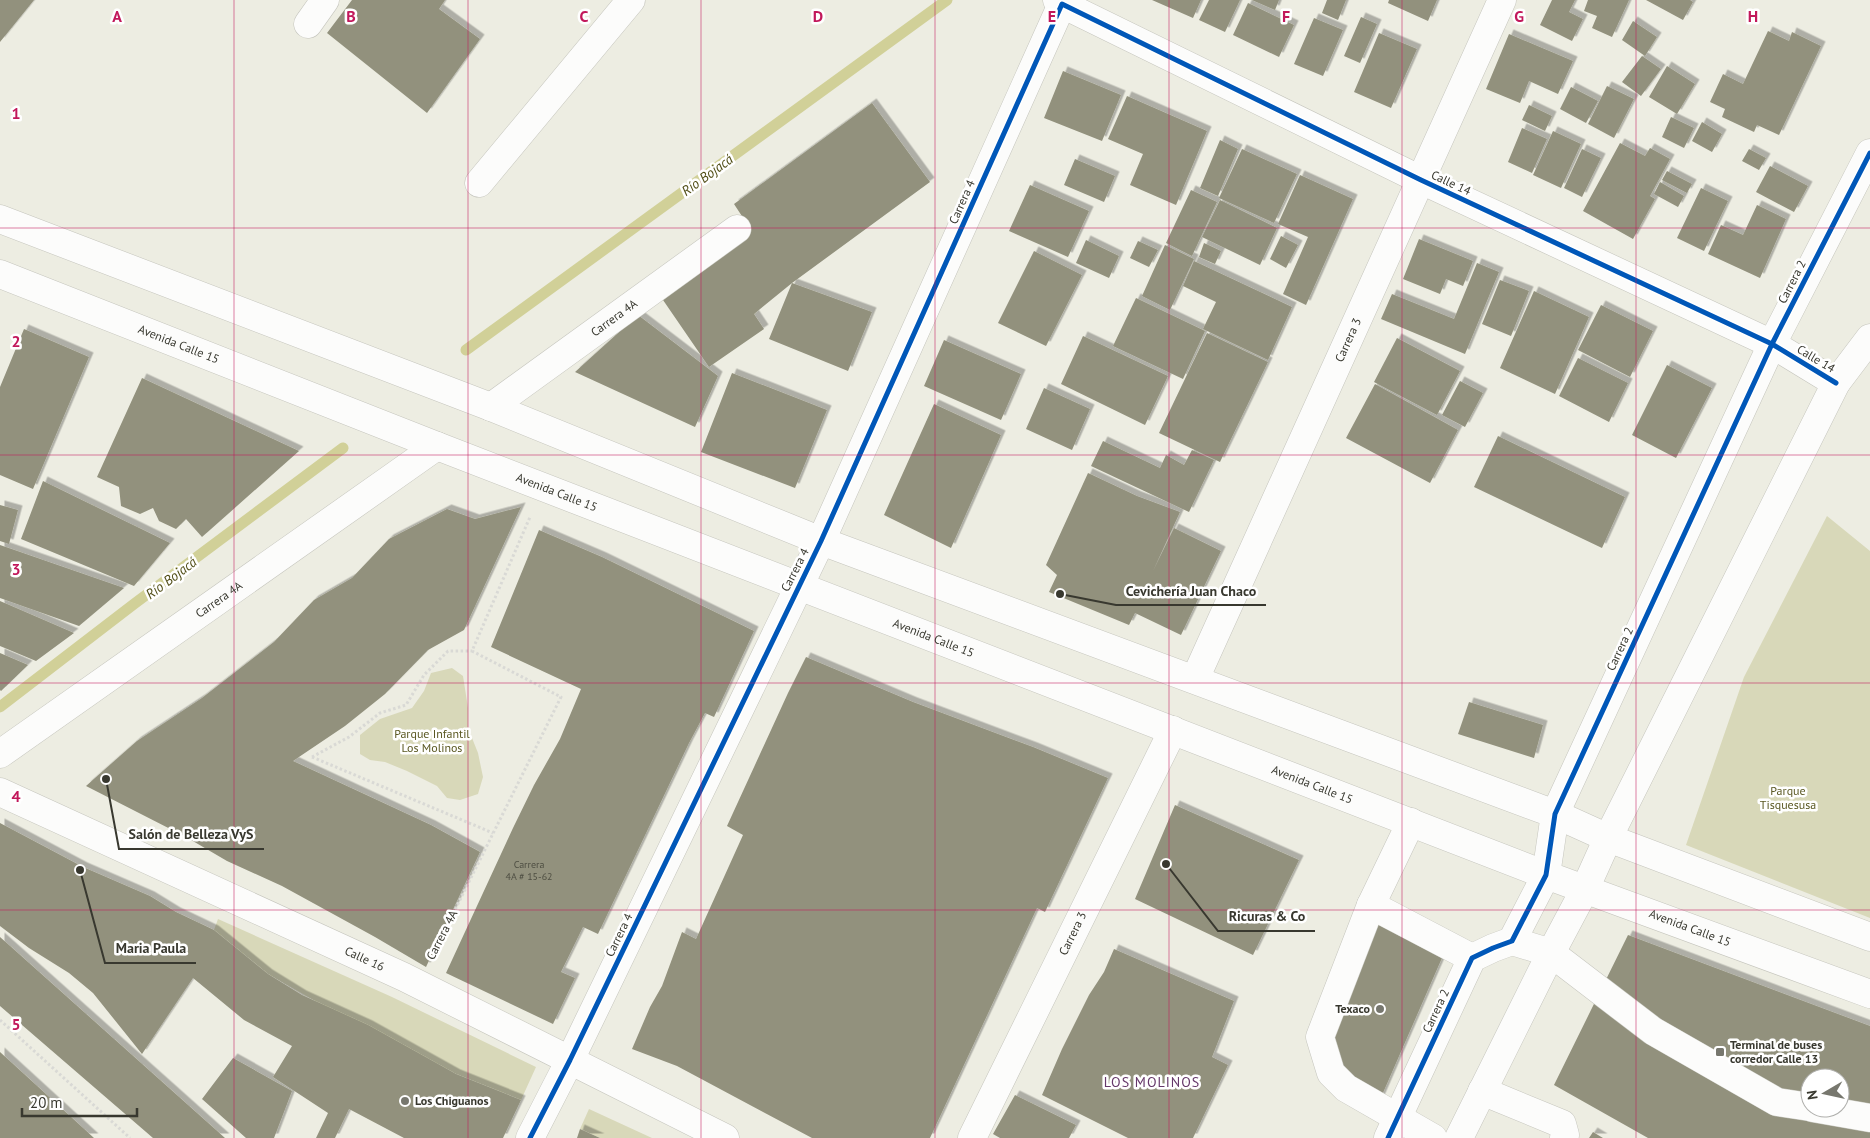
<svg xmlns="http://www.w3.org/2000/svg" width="1870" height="1138" viewBox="0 0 1870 1138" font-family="'PT Sans',sans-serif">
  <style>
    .green { fill: #d8d8b9 }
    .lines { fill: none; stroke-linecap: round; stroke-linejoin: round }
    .stream { stroke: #d1d098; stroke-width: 11 }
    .building { fill: #92917d; fill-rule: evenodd; filter: url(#shadow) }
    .minor-casing { stroke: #c5c5bd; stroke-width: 29 }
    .major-casing { stroke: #c5c5bd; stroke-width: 29 }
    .path { stroke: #d9d9d5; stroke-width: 3; stroke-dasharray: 2.5 2.5; stroke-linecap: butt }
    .minor { stroke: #fcfcfb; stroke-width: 28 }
    .major { stroke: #fcfcfb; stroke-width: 28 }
    .cycleway-casing { stroke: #fff; stroke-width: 8 }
    .cycleway { stroke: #0057b8; stroke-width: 5 }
    .grid { fill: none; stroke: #c2185b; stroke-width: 1; stroke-opacity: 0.55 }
    .poi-dot { fill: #77776e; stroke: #fff; stroke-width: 2 }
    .labels { text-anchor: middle; stroke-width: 5; stroke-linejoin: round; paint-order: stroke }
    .number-label { font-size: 10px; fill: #4e4e42 }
    .street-label { font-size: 12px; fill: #38382f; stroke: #fff }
    .park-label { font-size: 12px; fill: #5a5822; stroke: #fff }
    .poi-label { font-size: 12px; font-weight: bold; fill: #38382f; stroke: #fff; text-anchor: start }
    .water-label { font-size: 14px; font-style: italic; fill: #514e17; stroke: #fff }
    .neighbourhood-label { font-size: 14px; letter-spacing: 1px; fill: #65376a; stroke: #fff }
    .grid-label { font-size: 16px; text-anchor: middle; font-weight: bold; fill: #c2185b; stroke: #fff; stroke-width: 5; stroke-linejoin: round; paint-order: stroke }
    .leader { fill: none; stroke: #38382f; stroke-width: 2 }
    .callout-dot { fill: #38382f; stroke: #fff; stroke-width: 2 }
    .callout-label { font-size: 14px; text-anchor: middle; font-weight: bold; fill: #38382f; stroke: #fff; stroke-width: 5; stroke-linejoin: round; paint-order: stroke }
  </style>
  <defs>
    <filter id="shadow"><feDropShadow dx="4.5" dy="-4.5" stdDeviation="0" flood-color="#0004"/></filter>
  </defs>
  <rect width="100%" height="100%" fill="#edede2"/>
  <path class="green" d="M1827,516L1870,551V918L1686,845L1744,677Z
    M452,668L463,676L468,708V728L478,753L483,777L478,794L460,800L447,798L437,786L407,771L385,762L370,760L360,754V735L380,719L412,708L424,691L431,673Z
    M218,919L392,997L536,1067L521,1100L456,1074L385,1036L317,1002L268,974L214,930Z
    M589,1109L652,1138H600L580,1129Z"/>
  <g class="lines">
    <path class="stream" d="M466,350L947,0
      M0,707L134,604L343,448"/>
  </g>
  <path class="building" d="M0,0H34L0,42Z
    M352,0H445L439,9L480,39L427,113L327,33Z
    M1152,0H1201L1193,18Z
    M1209,0H1240L1225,32L1199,20Z
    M1252,0H1279L1275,10Z
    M1327,0H1346L1338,20L1322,13Z
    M1389,0H1437L1428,21L1388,3Z
    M1552,0H1575L1569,12L1583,19L1572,41L1540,25Z
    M1588,0H1629L1612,37L1592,28L1597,16L1584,11Z
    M1646,0H1690L1693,2L1683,20Z
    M1248,3L1294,25L1279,57L1233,35Z
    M1361,17L1377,24L1360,63L1344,56Z
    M1314,18L1343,30L1323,76L1294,64Z
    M1633,21L1657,37L1645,56L1622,40Z
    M1768,31L1789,41L1792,32L1821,46L1779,135L1757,125L1754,132L1722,117L1725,109L1710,102L1723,74L1743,84Z
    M1379,33L1417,49L1391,108L1354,92Z
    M1509,34L1573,61L1558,94L1529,81L1520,103L1486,89Z
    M1642,56L1661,69L1641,96L1622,82Z
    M1667,66L1695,84L1677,114L1649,97Z
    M1063,71L1121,95L1102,141L1044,118Z
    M1607,86L1634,99L1614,138L1588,124Z
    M1571,87L1598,101L1586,123L1560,109Z
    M1127,96L1207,131L1176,205L1130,185L1143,154L1108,139Z
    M872,103L930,182L792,283L872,312L848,371L769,339L792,283L754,314L764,329L709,367L663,300L714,263L751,230L734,204Z
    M1529,105L1552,116L1545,131L1522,120Z
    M1671,117L1694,128L1684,148L1662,137Z
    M1702,122L1722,134L1712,152L1692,141Z
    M1522,128L1547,139L1532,173L1508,162Z
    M1553,131L1581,144L1561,188L1533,175Z
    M1220,140L1238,149L1218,196L1200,188Z
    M1620,143L1645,156L1650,148L1670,159L1650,196L1655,199L1633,239L1583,211Z
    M1242,149L1297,174L1274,223L1219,198Z
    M1582,149L1601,158L1582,197L1564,188Z
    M1749,149L1766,158L1759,170L1742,161Z
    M1075,159L1115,176L1104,202L1064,185Z
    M1770,166L1808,186L1794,212L1756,192Z
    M1667,171L1692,184L1687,193L1662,180Z
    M1300,175L1353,199L1306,305L1283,294L1308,237L1278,224Z
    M1660,182L1684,196L1678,207L1654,194Z
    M1030,185L1089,211L1068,257L1009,231Z
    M1701,188L1728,201L1704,251L1677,238Z
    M1191,190L1217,202L1192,256L1166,243Z
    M1220,200L1277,228L1260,265L1202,237Z
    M1757,205L1786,219L1760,278L1708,254L1721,225L1743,235Z
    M1281,236L1298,245L1286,268L1270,259Z
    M1419,239L1473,261L1463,286L1446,279L1440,294L1403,279Z
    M1086,240L1119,256L1109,278L1076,263Z
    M1138,241L1158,250L1149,267L1130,258Z
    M1204,243L1221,251L1215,264L1199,257Z
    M1165,245L1194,259L1170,310L1142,296Z
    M1034,251L1082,275L1046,346L998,323Z
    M1194,261L1292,307L1268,360L1203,329L1216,302L1183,286Z
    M1477,263L1499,272L1465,354L1381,319L1392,294L1454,319Z
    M1500,280L1529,291L1511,336L1482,324Z
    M1534,291L1589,317L1555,394L1500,368Z
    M1136,298L1205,331L1183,379L1113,346Z
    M1601,305L1653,331L1630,377L1578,350Z
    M638,315L718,376L695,427L575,372Z
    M24,329L89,357L33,489L0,475V387Z
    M1207,333L1268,362L1220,462L1159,433Z
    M1083,336L1168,376L1145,425L1061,384Z
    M1397,338L1460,371L1437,415L1374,382Z
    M944,340L1021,374L1001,420L924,386Z
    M1578,358L1628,383L1609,422L1559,396Z
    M1667,365L1712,388L1676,458L1632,435Z
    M732,373L827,410L795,488L701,452Z
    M142,378L299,451L202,537L186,519L176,529L159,521L153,508L140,514L121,506L119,487L97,477Z
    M1460,381L1483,393L1465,427L1442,415Z
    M1375,384L1458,430L1430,483L1346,438Z
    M1044,388L1090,409L1072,450L1026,429Z
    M934,404L1001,435L951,548L884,515Z
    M1498,436L1625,497L1602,548L1474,487Z
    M1103,441L1160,468L1166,455L1184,465L1192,450L1214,460L1189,512L1091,466Z
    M1088,473L1137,496L1180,512L1153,571L1174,528L1221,551L1181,635L1135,613L1129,625L1049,592L1057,575L1046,565Z
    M43,481L170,543L134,586L21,539Z
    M0,505L18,510L9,544L0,541Z
    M521,507L464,630L428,650L385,694L345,726L293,761L431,825L480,852L426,967L375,937L282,886L227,861L186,837L86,786L137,741L202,698L274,642L314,600L352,578L389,539L447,509L475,519Z
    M539,530L602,557L754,631L714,717L705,713L689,743L598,934L583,927L561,972L575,978L553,1024L446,973L513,828L534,785L560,739L581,689L491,647Z
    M0,545L124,588L79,626L0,598Z
    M0,601L74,633L36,661L0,646Z
    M0,653L28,665L1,691L0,690Z
    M806,657L913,702L1033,747L1108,778L1045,912L1037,908L930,1138H812L677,1066L632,1049L650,1007L662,986L682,932L696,939L743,835L727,826L788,693Z
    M1469,702L1543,725L1534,758L1458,734Z
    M1175,805L1299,860L1253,955L1135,899Z
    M0,823L83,867L150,896L176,912L214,930L268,974L302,995L368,1025L456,1074L521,1100L503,1138H404L349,1109L335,1138H316L328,1113L273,1077L292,1046L244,1020L193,978L142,1054L93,993L69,973L29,948L0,926Z
    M1376,915L1445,951L1379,1102L1319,1067Z
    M1628,935L1870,1026V1138H1648L1554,1085ZM1810,1078H1840V1108H1810Z
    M0,937L225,1138H153L0,1006Z
    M1114,949L1234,1001L1212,1057L1228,1065L1193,1138H1128L1042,1095L1062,1049L1089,995L1104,972Z
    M0,1052L94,1138H0Z
    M233,1058L292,1091L274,1138H246L202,1099Z
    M1015,1095L1076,1125L1069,1138H1000L993,1134Z
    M580,1129L600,1138H577Z
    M1593,1132L1603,1138H1589Z"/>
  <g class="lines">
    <defs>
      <g id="minor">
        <path d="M1057,0L1062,4L1421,180L1772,344L1836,383"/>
        <path d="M308,24L325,0"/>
        <path d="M479,183L631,0"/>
        <path id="s1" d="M491,407L737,229"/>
        <path id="s2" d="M1195,679L1502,0"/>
        <path id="s3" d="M0,754L437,446"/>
        <path id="s4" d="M0,792L404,977L725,1138"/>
        <path d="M1411,822L1371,905L1320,1037L1331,1073L1346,1088L1433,1138"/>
        <path d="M1371,905L1472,958"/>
        <path d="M1512,941L1551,953L1653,1031L1777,1102L1810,1107"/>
        <path d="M1482,1091L1562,1124L1565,1135L1564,1138"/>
        <path d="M1813,1108L1870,1118"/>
        <path d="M530,1138L570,1060L821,541L1062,4"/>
        <path id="s5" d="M972,1138L1173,730"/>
        <path d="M1388,1138L1472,958L1493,948L1512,941L1546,875L1555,814L1772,344L1870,153"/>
        <path d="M1459,1138L1551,953L1585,889L1608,838L1836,383L1870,338"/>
      </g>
      <g id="major">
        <path d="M0,219L491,407L821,541L1555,814L1608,838L1870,937"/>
        <path id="s6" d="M0,274L437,446L1546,875L1870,994"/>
      </g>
    </defs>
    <use href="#minor" class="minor-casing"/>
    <use href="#major" class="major-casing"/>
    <path class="path" d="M312,757L349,737L380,713L406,705L424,675L448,651H472
      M312,757L493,833
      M433,954L561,697L472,651L530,517
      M0,1020L130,1138"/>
    <use href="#minor" class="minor"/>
    <use href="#major" class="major"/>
    <defs>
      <path id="cycleway" d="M530,1138L570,1060L821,541L1062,4L1421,180L1772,344L1836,383
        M1388,1138L1472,958L1493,948L1512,941L1546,875L1555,814L1772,344L1870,153"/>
    </defs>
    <use href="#cycleway" class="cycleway-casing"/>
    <use href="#cycleway" class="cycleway"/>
  </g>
  <path class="grid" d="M234,0V1138M468,0V1138M701,0V1138M935,0V1138M1169,0V1138M1402,0V1138M1636,0V1138M0,228H1870M0,455H1870M0,683H1870M0,910H1870"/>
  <g class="poi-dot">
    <circle cx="1380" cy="1009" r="5"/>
    <rect x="1715" y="1047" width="10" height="10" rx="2.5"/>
    <circle cx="405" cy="1101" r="5"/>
  </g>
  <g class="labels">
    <g class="number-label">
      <text x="529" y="868">Carrera<tspan x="529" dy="12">4A # 15-62</tspan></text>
    </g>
    <g class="street-label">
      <text transform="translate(1451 183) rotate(25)" y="4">Calle 14</text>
      <text transform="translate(962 202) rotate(-66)" y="4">Carrera 4</text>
      <text transform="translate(1792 282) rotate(-63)" y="4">Carrera 2</text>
      <text dy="4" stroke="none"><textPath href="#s1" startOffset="152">Carrera 4A</textPath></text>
      <text dy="4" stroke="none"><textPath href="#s2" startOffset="372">Carrera 3</textPath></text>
      <text dy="4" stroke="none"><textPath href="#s6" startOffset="192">Avenida Calle 15</textPath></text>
      <text transform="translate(1816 359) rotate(31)" y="4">Calle 14</text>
      <text dy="4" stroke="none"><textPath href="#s6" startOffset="598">Avenida Calle 15</textPath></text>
      <text transform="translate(795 570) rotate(-63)" y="4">Carrera 4</text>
      <text dy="4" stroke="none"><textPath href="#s3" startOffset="268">Carrera 4A</textPath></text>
      <text dy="4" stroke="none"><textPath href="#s6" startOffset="1002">Avenida Calle 15</textPath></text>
      <text transform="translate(1620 649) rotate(-65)" y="4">Carrera 2</text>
      <text dy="4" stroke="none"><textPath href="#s6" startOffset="1408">Avenida Calle 15</textPath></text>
      <text dy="4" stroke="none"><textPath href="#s6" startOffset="1812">Avenida Calle 15</textPath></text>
      <text dy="4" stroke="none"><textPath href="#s5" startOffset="228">Carrera 3</textPath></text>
      <text transform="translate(442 935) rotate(-63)" y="4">Carrera 4A</text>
      <text transform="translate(619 935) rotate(-64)" y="4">Carrera 4</text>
      <text dy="4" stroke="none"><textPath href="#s4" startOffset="401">Calle 16</textPath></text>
      <text transform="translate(1436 1011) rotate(-65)" y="4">Carrera 2</text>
    </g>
    <g class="park-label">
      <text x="432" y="738">Parque Infantil<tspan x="432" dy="14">Los Molinos</tspan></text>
      <text x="1788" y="795">Parque<tspan x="1788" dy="14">Tisquesusa</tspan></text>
    </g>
    <g class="poi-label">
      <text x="1370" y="1013" text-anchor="end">Texaco</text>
      <text x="1730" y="1049">Terminal de buses<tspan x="1730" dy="14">corredor Calle 13</tspan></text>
      <text x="415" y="1105">Los Chiguanos</text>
    </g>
    <g class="water-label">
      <text transform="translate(707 175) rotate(-36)" y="5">Río Bojacá</text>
      <text transform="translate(171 578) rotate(-37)" y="5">Río Bojacá</text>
    </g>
    <g class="neighbourhood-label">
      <text x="1152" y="1087">LOS MOLINOS</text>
    </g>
  </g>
  <g class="grid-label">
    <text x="117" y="22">A</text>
    <text x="351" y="22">B</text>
    <text x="584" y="22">C</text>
    <text x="818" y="22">D</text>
    <text x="1052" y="22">E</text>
    <text x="1286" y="22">F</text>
    <text x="1519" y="22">G</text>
    <text x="1753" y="22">H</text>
    <text x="16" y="119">1</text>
    <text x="16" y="347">2</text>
    <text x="16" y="575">3</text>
    <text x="16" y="802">4</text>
    <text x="16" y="1030">5</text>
  </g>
  <path class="leader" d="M1060 594L1116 605H1266M106 779L119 849H264M1166 864L1218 931H1315M80 870L105 963H196"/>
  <g class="callout-dot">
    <circle cx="1060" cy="594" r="5"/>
    <circle cx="106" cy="779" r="5"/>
    <circle cx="1166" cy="864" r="5"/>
    <circle cx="80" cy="870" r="5"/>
  </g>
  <g class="callout-label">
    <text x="1191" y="596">Cevichería Juan Chaco</text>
    <text x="191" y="839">Salón de Belleza VyS</text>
    <text x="1267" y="921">Ricuras &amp; Co</text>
    <text x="151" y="953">Maria Paula</text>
  </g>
  <g transform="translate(1825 1093) rotate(261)"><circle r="24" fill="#ffffff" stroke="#afafac"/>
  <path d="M0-4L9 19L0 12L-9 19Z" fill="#77776e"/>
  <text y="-8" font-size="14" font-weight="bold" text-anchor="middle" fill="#38382f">N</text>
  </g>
  <path d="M22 1108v8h115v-8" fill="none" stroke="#38382f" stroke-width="2.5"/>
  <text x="30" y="1108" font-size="15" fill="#38382f" stroke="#ffffff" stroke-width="4" paint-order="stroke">20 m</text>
</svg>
